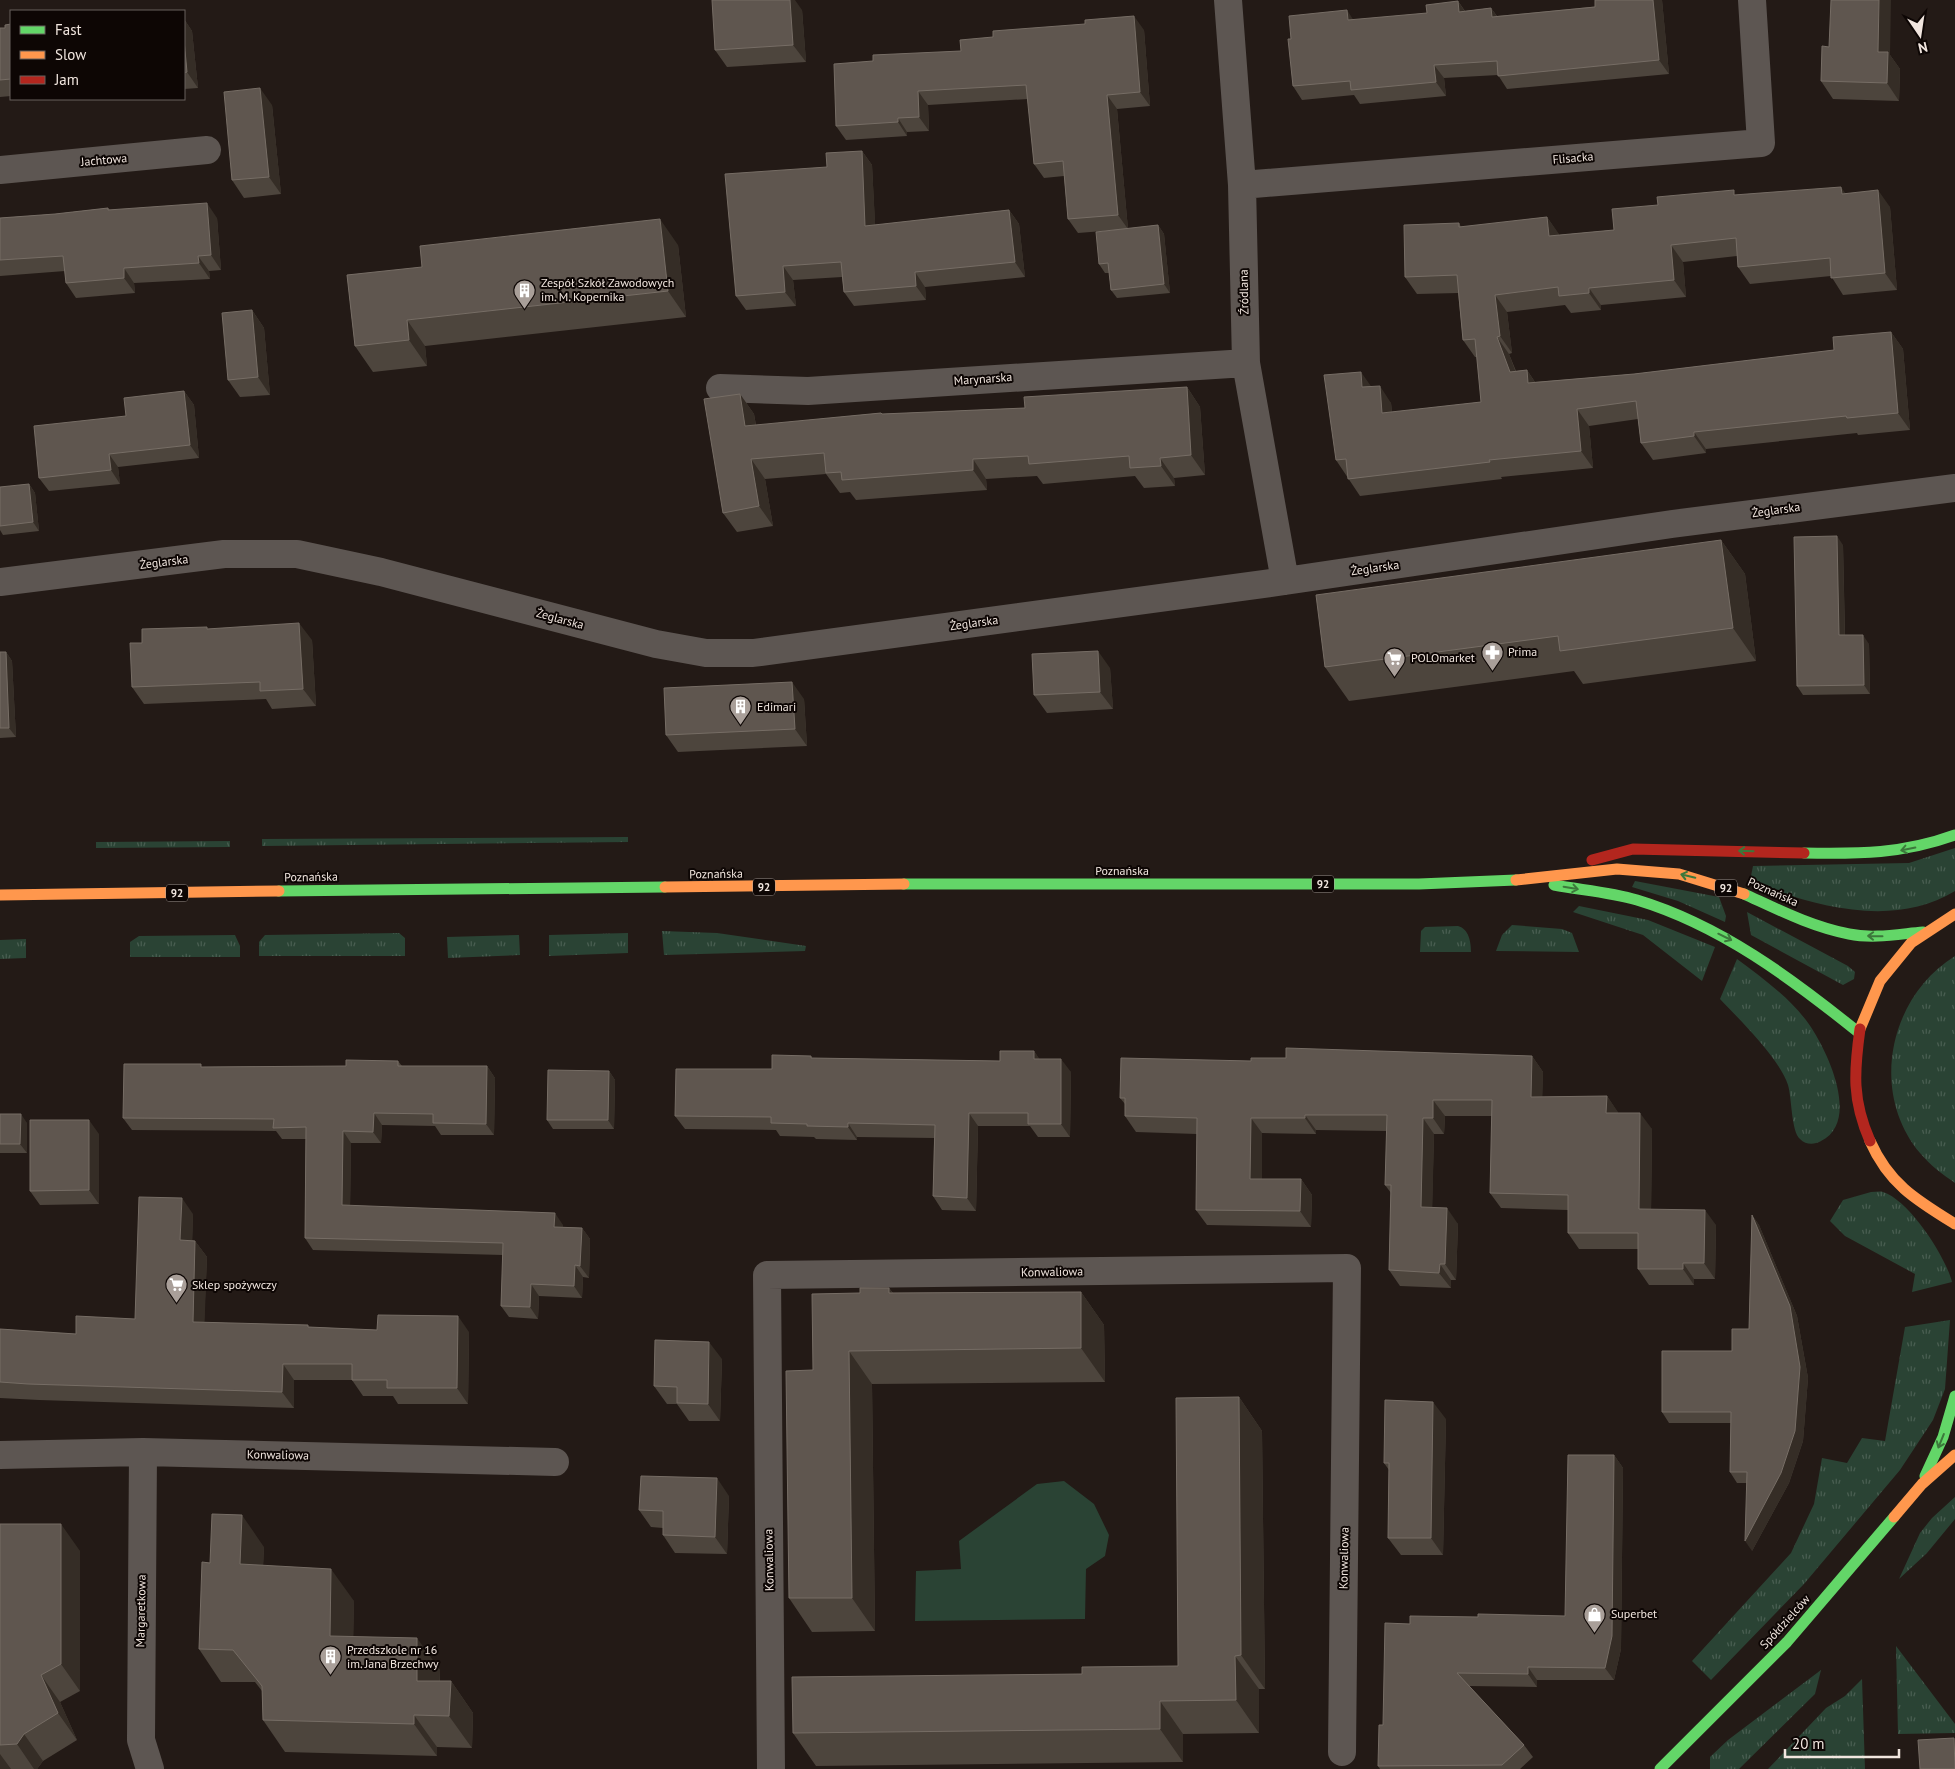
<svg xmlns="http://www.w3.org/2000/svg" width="1955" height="1769" viewBox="0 0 1955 1769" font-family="'PT Sans',sans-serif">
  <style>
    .grass { fill: url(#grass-tufts) }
    .green { fill: #2a4334 }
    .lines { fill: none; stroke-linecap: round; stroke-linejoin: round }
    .street { stroke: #5d5652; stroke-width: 28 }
    .fast { stroke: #63d668; stroke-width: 11 }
    .slow { stroke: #ff974d; stroke-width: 11 }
    .jam { stroke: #b3261e; stroke-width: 11 }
    .wall { fill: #4d453d }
    .shaded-wall { fill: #352d26 }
    .building { fill: #5f564f; stroke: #766d65 }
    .oneway { stroke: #3c783b }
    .labels { text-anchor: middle; stroke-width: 4; stroke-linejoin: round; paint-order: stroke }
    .shield { fill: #0d0604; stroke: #ada39d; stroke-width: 1 }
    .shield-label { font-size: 11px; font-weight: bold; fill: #f1e6df }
    .street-label { font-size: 12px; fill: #f1e6df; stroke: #0d0604 }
    .poi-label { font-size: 12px; fill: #f1e6df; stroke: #0d0604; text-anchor: start }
  </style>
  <defs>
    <pattern id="grass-tufts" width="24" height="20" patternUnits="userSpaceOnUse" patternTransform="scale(1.25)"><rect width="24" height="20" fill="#2a4334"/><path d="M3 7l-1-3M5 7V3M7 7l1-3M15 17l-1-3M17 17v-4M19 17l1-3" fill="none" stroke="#495e51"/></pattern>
  </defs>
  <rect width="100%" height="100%" fill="#231a16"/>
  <path class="grass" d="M628,837V842L262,846V839Z
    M230,841V847L96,848V842Z
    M1955,848V891C1893,929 1812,906 1750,881L1753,866L1909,863Z
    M1635,881L1719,897L1726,916L1725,922L1678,901L1632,887Z
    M1579,906L1648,920L1715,947L1702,981L1643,935L1573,912Z
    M1747,912L1848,966L1855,972L1854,979L1843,985L1751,935Z
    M1512,925L1562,929L1572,933L1579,952L1496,951L1502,935Z
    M1458,926C1469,929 1471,942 1471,952H1420L1421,931L1425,927Z
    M662,931L717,933L806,946L805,951L664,955Z
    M399,933L405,938V956H259V942L265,935Z
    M628,933V953L549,956V935Z
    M235,935L240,946V957H130V942L139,936Z
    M519,935L520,955L448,958L447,937Z
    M26,939V958L0,959V940Z
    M1955,956V1183C1942,1174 1930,1165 1920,1153C1869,1092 1889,997 1955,956Z
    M1737,959C1765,980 1796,1002 1814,1032C1830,1058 1859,1122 1821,1141C1814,1145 1806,1145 1800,1139C1791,1131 1792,1098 1788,1085C1780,1059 1739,1019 1720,999Z
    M1871,1192C1875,1192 1880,1191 1883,1192C1909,1200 1946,1257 1952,1282L1912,1292L1915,1274L1845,1236L1830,1221L1843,1200Z
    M1950,1320L1945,1389L1933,1420L1900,1470L1804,1584L1711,1680L1692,1661L1791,1553L1814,1504L1822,1458L1847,1463L1862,1438L1885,1441L1905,1327Z
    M1955,1497V1519L1927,1553L1899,1579L1920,1533L1932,1518Z
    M1896,1646L1955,1724V1733L1898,1734Z
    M1821,1670L1815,1694L1739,1769H1710V1757L1728,1740Z
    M1862,1679L1865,1769H1768L1826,1708L1845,1696Z"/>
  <path class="green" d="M1064,1481L1094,1504L1109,1535L1105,1556L1086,1569L1085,1619L915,1621L916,1571L961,1569L959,1541L1037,1484Z"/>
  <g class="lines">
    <path class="street" d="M1228,0L1242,185L1246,363L1285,581
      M0,170L207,150
      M1242,185L1761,143L1752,0
      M720,388L808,391L1246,363
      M0,582L224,554H297L381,572L656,644L706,653H753L1285,581L1672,524L1955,488
      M143,1452L141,1740L150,1769
      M0,1455L143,1452L555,1462
      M771,1769L767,1275L1347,1268L1342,1752"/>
    <path class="fast" d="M1804,853C1859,854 1903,854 1955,835
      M904,884H1419L1516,880
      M1554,885C1581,890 1610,892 1637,900C1720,925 1791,978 1858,1032
      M279,891L665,887
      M1744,894C1777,909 1812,927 1849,934C1873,939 1899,934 1923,932
      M1925,1476L1943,1437L1955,1396
      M1660,1769L1787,1642L1894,1517"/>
    <path class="slow" d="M1516,880L1617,869L1679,874L1744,894
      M665,887L904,884
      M0,895L279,891
      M1860,1029L1880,981L1911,943L1955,914
      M1870,1141C1889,1184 1916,1200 1955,1224
      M1894,1517L1922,1484L1955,1455"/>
    <path class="jam" d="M1592,860L1633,849L1804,853
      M1860,1029C1854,1072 1852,1100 1870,1141"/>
  </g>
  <path class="wall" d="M1662,0L1669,74L1507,89L1498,75L1444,78L1446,96L1360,104L1354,95L1302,100L1293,86L1291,39L1353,20L1427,13L1458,1L1465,11L1491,8L1497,16Z
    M802,10L806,62L727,67L715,50Z
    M184,19L192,31L198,88L184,89Z
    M11,24V96L0,97V28H5Z
    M1144,30L1150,106L1117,109L1128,229L1158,225L1164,234L1170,293L1117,298L1111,290L1109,273H1105L1099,264L1116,230L1078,233L1068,219L1064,176L1044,178L1034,164L1028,99L928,105L929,131L907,132V136L846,140L836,126L873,61Z
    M1829,47L1890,55L1900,69L1899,101L1833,99L1821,81Z
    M272,105L281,194L244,198L232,180Z
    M862,151L872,165L875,225L1009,210L1019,224L1025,277L925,287L926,300L854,306L844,292L842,277L793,280L796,306L746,310L736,296L827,167Z
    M1846,193L1890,207L1897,290L1843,295L1831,276L1750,284L1738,267L1737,256L1683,262L1686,297L1601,305V310L1571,313L1565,305L1507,312L1512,353L1509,354L1516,371L1527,370L1535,382L1634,374L1834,350L1891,332L1903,349L1910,430L1858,435L1857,433L1706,449V453L1653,460L1641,443L1638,419L1589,426L1593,468L1501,477L1502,479L1360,496L1336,460L1371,387L1391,403L1392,412L1481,402L1477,357H1475L1463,340L1458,293L1417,294L1405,277L1459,223L1461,227L1547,217L1559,235L1614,230L1658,205L1737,195Z
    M108,208L110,210L217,218L221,270L209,271L210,279L134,283L135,293L76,298L66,283L65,271L0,276V218L55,214Z
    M678,245L686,317L425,346L427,366L373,372L355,346L347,275Z
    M252,310L264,328L270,395L240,397L228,380Z
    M1187,387L1200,407L1205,475L1174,478L1175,486L1144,488L1135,476L1043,484L1037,476L986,479L987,490L856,500L850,492L840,493L826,474L765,479L773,526L737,532L723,513L740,394L754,414L756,425L881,413L883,414L1025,408Z
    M184,391L194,405L199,458L118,467L120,484L49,491L39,478L126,416Z
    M29,484L35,493L39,531L3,535L0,530V526Z
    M1721,540L1745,574L1756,661L1583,684L1574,671L1349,701L1325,667Z
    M1843,545L1845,635L1869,644L1870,694L1803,695L1797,686Z
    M209,629L312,640L316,706L272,709L266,699L144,704L132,687L142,643Z
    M0,652H6L12,661L16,737L0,738Z
    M1110,668L1113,709L1047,713L1034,695Z
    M804,699L807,746L678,752L666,735Z
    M1034,1051L1039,1059L1071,1072L1070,1137H1038L1030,1126H978L976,1211L942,1210L933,1196L934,1138L857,1137V1140L816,1139L814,1137L780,1136L776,1130L685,1129L675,1116L772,1069L811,1056L812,1058L1000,1061Z
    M1532,1056L1543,1072L1542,1097L1607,1096L1618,1113L1652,1129L1651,1209L1716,1225L1715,1279H1694V1285H1649L1638,1269V1249H1579L1568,1233V1210L1501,1208L1490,1193L1492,1116H1445L1444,1134H1434L1432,1207L1458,1224L1456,1280H1451V1288L1400,1286L1389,1270L1391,1193L1385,1185L1387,1131L1316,1130V1134L1262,1133V1179H1301L1312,1195L1311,1227L1207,1225L1196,1210L1197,1134L1136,1132L1125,1116V1104L1120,1098L1251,1061L1286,1058Z
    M398,1061L402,1066H487L495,1078L494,1135H441L435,1126L382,1125L381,1143H351L350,1206L563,1225V1227L582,1228L590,1239L589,1278L583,1277L582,1298L539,1296L538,1319L509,1317L501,1306L503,1255L313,1250L305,1238L306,1139H282L276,1131L132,1130L123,1118L203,1067L346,1066Z
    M609,1071L615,1080L614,1129H553L547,1120Z
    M0,1114L27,1123V1153H0Z
    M99,1134V1204L40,1205L30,1191Z
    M193,1214L192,1240L195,1241L207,1257L204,1322L377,1330L469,1332L468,1404H398L393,1396H363L352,1380H294V1408L39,1400L0,1398V1329L76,1334L135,1319Z
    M1752,1215L1759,1225L1797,1316L1808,1378L1803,1441L1789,1483L1752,1551L1747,1483H1737L1730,1472L1731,1423H1669L1662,1412L1732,1351L1749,1329Z
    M889,1288L893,1293L1081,1292L1104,1325L1105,1382L872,1384L875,1631L812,1632L789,1598L860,1293Z
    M722,1359L720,1421H689L677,1404H667L654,1386Z
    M1239,1397L1262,1431L1265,1689H1259V1733L1183,1734V1762L816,1766L793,1733L1082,1674L1178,1666Z
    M1446,1419L1443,1555H1401L1388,1538L1389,1470L1384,1463Z
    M1614,1455L1623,1468L1621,1649L1614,1680H1537V1687L1469,1686L1524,1745L1533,1757L1520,1769H1380L1378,1766L1383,1725L1410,1624L1478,1617L1565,1616Z
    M729,1496L727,1554L675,1553L663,1535V1528L651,1527L639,1510Z
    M0,1524L80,1551V1691L60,1702L77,1740L43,1761L37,1769H0Z
    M264,1547L263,1565L354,1601L353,1636L440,1670V1681H451L473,1713L472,1748L437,1747V1756L285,1752L263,1720L262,1691L255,1682H221L199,1649L210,1563Z"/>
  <path class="shaded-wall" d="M790,0H795L802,10L806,62L793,45Z
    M1653,0H1662L1669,74L1659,60Z
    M1879,0H1891L1890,55L1900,69L1899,101L1887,83L1878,52Z
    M1458,1L1467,15L1459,12Z
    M1491,8L1501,22L1492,17Z
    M1347,10L1356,24L1348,20Z
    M1134,16L1144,30L1150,106L1140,92Z
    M184,19L192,31L198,88L187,72L184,40Z
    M1434,65L1444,78L1446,96L1436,82Z
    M260,88L272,105L281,194L269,177Z
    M918,91L928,105L929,131L919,117Z
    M1107,95L1117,109L1128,229L1118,215Z
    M898,118L907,132V136L898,122Z
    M862,151L872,165L876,240L865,226Z
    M1841,187L1853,204L1842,194Z
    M1878,190L1890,207L1897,290L1885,273Z
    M207,203L217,218L221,270L211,255Z
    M1009,210L1019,224L1025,277L1015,262Z
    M1547,217L1559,234L1561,253L1549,236Z
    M660,219L678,245L686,317L668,291Z
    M1158,225L1164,234L1170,293L1164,284Z
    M1671,245L1683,262L1686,297L1674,280Z
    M198,256L209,271L210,279L199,263Z
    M783,266L793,280L796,306L785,292Z
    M124,268L134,283L135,293L124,278Z
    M915,272L925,287L926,300L916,286Z
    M1589,288L1601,305V310L1589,293Z
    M1495,295L1507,312L1512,353L1500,336Z
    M252,310L264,328L270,395L258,377Z
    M407,320L425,346L427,366L409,340Z
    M1891,332L1903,349L1910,430L1898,413Z
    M1497,337L1509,354L1522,389L1510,372Z
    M1527,370L1538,387L1528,383Z
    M1361,372L1373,389L1362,387Z
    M1380,386L1391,403L1394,430L1382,413Z
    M1187,387L1200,407L1205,475L1191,455Z
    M184,391L194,405L199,458L190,445Z
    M740,394L754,414L759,446L745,426Z
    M1577,409L1589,426L1593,468L1581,451Z
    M1694,432L1706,449V453L1694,436Z
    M109,454L118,467L120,484L111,470Z
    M1160,458L1174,478L1175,486L1161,466Z
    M751,459L765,479L773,526L759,506Z
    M973,459L986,479L987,490L973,470Z
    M29,484L35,493L39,531L33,522Z
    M1837,536L1843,545L1845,644L1839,635Z
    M1721,540L1745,574L1756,661L1733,628Z
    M299,623L312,640L316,706L303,689Z
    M1863,635L1869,644L1870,694L1864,685Z
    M1098,651L1110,668L1113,709L1100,692Z
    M6,652L12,661L16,737L9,728Z
    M792,682L804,699L807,746L795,729Z
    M1034,1051L1043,1064L1034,1059Z
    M1532,1056L1543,1072L1542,1113L1531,1097Z
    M1061,1059L1071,1072L1070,1137L1061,1124Z
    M487,1066L495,1078L494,1135L486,1124Z
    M609,1071L615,1080L614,1129L608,1120Z
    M1607,1096L1618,1112V1129L1606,1113Z
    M1433,1100L1445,1116L1444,1134L1433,1118Z
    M374,1113L382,1125L381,1143L373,1132Z
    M969,1113L978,1126L976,1211L967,1198Z
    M1640,1113L1652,1129L1651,1225L1639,1209Z
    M21,1114L27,1123V1153L20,1144Z
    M1305,1115L1316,1130V1134L1305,1118Z
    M1251,1118L1262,1133V1195L1250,1179Z
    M1423,1118L1434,1134L1432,1223L1421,1207Z
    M89,1120L99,1134V1204L89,1190Z
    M848,1123L857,1137V1140L848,1127Z
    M343,1131L351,1143L350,1217L342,1205Z
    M1301,1179L1312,1195L1311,1227L1300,1211Z
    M182,1198L193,1214L192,1256L180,1240Z
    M1447,1208L1458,1224L1456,1280L1445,1264Z
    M1705,1210L1716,1225L1715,1279L1704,1263Z
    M555,1213L563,1225V1238L554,1227Z
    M1752,1215L1759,1225L1797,1316L1808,1378L1803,1441L1789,1483L1752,1551L1745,1541L1800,1367Z
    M582,1228L590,1239L589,1278L580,1266Z
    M195,1241L207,1257L204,1338L193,1322Z
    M1683,1263L1694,1279V1285L1683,1269Z
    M1440,1264L1451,1280V1288L1439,1273Z
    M575,1265L583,1277L582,1298L574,1286Z
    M531,1284L539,1296L538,1319L530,1307Z
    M889,1288L912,1321L889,1293Z
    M1081,1292L1104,1325L1105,1382L1081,1348Z
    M458,1316L469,1332L468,1404L457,1388Z
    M709,1342L722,1359L720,1421L708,1404Z
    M849,1351L872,1384L875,1631L852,1598Z
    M283,1364L294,1380V1408L282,1392Z
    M1239,1397L1262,1431L1265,1689L1241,1655Z
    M1433,1402L1446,1419L1443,1555L1431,1538Z
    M1614,1455L1623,1468L1621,1649L1614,1680L1605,1668Z
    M717,1478L729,1496L727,1554L715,1537Z
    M242,1515L264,1547L262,1596L240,1564Z
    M61,1524L80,1551V1691L61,1664Z
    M331,1569L354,1601L353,1668L330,1636Z
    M417,1638L440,1670L439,1713L417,1681Z
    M1235,1656L1259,1689V1733L1236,1700Z
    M1528,1667L1537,1680V1687L1528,1674Z
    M41,1675L60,1702L77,1740L58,1713Z
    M451,1681L473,1713L472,1748L449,1716Z
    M1160,1701L1183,1734V1762L1160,1729Z
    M414,1715L437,1747V1756L414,1724Z
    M24,1734L43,1761L37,1769H34L17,1744Z
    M1954,1738L1955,1740V1764Z
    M0,1754L11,1769H0Z"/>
  <path class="building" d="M712,0H790L793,45L715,50Z
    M1595,0H1653L1659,60L1498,76L1497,61L1434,65L1436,82L1351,90L1350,81L1293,86L1288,39H1291L1289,16L1347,10L1348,20L1427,13L1426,5L1458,1L1459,12L1491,8L1492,17L1595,7Z
    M1831,0H1879L1878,52H1888L1887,83L1821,81L1822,46L1829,47Z
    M1134,16L1140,92L1107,95L1118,215L1068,219L1063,161L1034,164L1026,85L918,91L919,117L898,118V122L836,126L834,64L873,61V55L961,51L960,40L993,37V31L1085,24V20Z
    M11,24V79L0,80V28H5V25Z
    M184,40L187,72L184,73Z
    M260,88L269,177L232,180L224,92Z
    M862,151L865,226L1009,210L1015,262L915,272L916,286L844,292L841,262L783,266L785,292L736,296L725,174L827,167L826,153Z
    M1841,187L1842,194L1878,190L1885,273L1831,278L1830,258L1738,267L1736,238L1671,245L1674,280L1589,288V293L1559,296L1558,287L1495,295L1500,336L1497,337L1510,372L1527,370L1528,383L1634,374L1834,350L1833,337L1891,332L1898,413L1847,418L1846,416L1694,432V436L1641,443L1636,401L1577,409L1581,451L1489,460L1490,462L1348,479L1346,459L1336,460L1324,375L1361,372L1362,387L1380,386L1382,413L1481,402L1475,339L1463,340L1457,275L1405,277L1404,225L1459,223V227L1547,217L1549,236L1614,230L1612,209L1658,205L1657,197L1734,190V195Z
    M207,203L211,255L198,256L199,263L124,268V278L66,283L63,256L0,260V218L55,214L108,208V210Z
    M660,219L668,291L407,320L409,340L355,346L347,275L422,267L420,246Z
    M1158,225L1164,284L1111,290L1108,263L1099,264L1096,232Z
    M252,310L258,377L228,380L222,313Z
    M1187,387L1191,455L1160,458L1161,466L1130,468L1129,456L1029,464L1028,456L973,459V470L842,480L841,472L826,473L824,453L751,459L759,506L723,513L704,399L740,394L745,426L881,413L882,414L1025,408L1024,397Z
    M184,391L190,445L109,454L111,470L39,478L34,426L126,416L124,398Z
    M29,484L33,522L0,526V487Z
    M1837,536L1839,635H1863L1864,685L1797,686L1794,537Z
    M1721,540L1733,628L1560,651L1558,636L1325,667L1316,595Z
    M299,623L303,689L260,691V682L132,687L130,643H142V629L207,627V629Z
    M1098,651L1100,692L1034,695L1032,654Z
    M0,652H6L9,728H0Z
    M792,682L795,729L666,735L664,688Z
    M1286,1048L1532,1056L1531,1097L1607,1096L1606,1113H1640L1639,1209L1705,1210L1704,1263H1683V1269H1638V1233H1568V1195L1490,1193L1492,1100H1433V1118H1423L1421,1207L1447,1208L1445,1264H1440L1439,1273L1389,1270L1391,1185H1385L1387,1115H1305V1118H1251L1250,1179H1301L1300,1211L1196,1210L1197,1118L1125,1116V1098H1120L1121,1058L1251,1061V1058H1286Z
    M1000,1051H1034V1059H1061V1124H1028V1113H969L967,1198L933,1196L935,1125L848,1123V1127L807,1126V1124L771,1123V1117L675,1116L676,1069H772V1055L811,1056V1058L1000,1061Z
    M346,1060L398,1061V1066H487L486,1124L433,1123V1114L374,1113L373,1132L343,1131L342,1205L555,1213L554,1227L582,1228L580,1266L575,1265L574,1286L531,1284L530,1307L501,1306L503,1243L305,1238L306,1127L273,1128L274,1119L123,1118L124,1064H201V1067L346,1066Z
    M548,1070L609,1071L608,1120H547Z
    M0,1114H21L20,1144H0Z
    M30,1120H89V1190L30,1191Z
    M139,1197L182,1198L180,1240L195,1241L193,1322L308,1325V1327L377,1330L378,1315L458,1316L457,1388H387V1380H352V1364H283L282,1392L28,1384L0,1382V1329L76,1334V1316L135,1319Z
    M1752,1215L1790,1306L1800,1367L1795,1431L1781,1473L1745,1541L1747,1472H1730L1731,1412H1662V1351H1732V1329H1749Z
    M860,1288H889V1293L1081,1292V1348L849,1351L852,1598H789L786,1371L813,1370L812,1294L860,1293Z
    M655,1340L709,1342L708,1404L677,1403V1387L654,1386Z
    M1239,1397L1241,1655L1235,1656L1236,1700L1160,1701V1729L793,1733L792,1677L1082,1674V1667L1178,1666L1176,1398Z
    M1385,1400L1433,1402L1431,1538H1388L1389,1463H1384Z
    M1568,1455H1614L1612,1636L1605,1668L1528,1667V1674L1457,1673L1524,1745L1502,1765L1378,1766L1379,1725H1383L1385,1623L1410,1624V1616L1478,1617V1614L1565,1616Z
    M641,1476L717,1478L715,1537L663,1535V1511L639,1510Z
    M212,1514L242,1515L240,1564L331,1569L330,1636L417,1638V1681H451L449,1716L414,1715V1724L263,1720L262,1686L233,1650L199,1649L202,1562L210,1563Z
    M0,1524H61V1664L41,1675L58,1713L24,1734L17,1744L0,1745Z
    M1954,1738L1955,1769H1920L1918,1740Z"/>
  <defs><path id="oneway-shaft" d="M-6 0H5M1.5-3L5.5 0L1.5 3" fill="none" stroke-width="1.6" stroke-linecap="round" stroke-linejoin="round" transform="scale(1.25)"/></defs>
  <g class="oneway">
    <use href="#oneway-shaft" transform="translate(1908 849) rotate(169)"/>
    <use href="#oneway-shaft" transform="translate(1746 851) rotate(-178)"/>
    <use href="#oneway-shaft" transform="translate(1688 876) rotate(-167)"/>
    <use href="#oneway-shaft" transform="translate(1571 888) rotate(10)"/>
    <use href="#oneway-shaft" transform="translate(1875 936) rotate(-179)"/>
    <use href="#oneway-shaft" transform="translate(1725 937) rotate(26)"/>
    <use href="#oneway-shaft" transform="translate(1941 1441) rotate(112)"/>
  </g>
  <defs>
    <symbol id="building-pin" viewBox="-11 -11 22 30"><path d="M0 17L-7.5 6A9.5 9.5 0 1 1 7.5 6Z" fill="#a99f99" stroke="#0d0604"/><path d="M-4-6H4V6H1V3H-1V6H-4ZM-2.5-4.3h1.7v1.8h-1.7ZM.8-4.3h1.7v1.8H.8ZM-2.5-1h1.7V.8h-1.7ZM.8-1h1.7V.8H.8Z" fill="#fff"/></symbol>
    <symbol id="pharmacy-pin" viewBox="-11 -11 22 30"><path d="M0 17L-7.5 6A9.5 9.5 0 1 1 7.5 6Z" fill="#a99f99" stroke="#0d0604"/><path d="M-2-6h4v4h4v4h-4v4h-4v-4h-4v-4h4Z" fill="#fff"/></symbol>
    <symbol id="supermarket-pin" viewBox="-11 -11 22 30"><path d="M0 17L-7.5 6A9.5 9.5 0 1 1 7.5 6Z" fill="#a99f99" stroke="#0d0604"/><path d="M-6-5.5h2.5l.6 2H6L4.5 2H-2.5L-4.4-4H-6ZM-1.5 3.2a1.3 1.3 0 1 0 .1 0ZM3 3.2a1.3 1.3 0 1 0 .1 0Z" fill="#fff"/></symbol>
    <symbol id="shop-pin" viewBox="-11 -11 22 30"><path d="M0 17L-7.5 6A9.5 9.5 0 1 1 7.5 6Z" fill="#a99f99" stroke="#0d0604"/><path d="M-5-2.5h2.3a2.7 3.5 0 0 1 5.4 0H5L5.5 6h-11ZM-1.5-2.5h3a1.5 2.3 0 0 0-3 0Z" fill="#fff"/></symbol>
  </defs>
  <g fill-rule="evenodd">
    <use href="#building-pin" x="512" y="278" width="25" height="34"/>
    <use href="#pharmacy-pin" x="1480" y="640" width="25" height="34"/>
    <use href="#supermarket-pin" x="1382" y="646" width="25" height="34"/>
    <use href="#building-pin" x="728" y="694" width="25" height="34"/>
    <use href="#supermarket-pin" x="164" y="1272" width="25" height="34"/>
    <use href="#shop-pin" x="1582" y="1602" width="25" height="34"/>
    <use href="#building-pin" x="318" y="1644" width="25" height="34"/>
  </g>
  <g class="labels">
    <g class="shield">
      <rect x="1312" y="875.5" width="22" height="17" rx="4"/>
      <rect x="753" y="878.5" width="22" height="17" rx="4"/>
      <rect x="1715" y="879.5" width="22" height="17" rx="4"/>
      <rect x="166" y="884.5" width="22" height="17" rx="4"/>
    </g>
    <g class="shield-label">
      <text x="1323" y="888">92</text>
      <text x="764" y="891">92</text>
      <text x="1726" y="892">92</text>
      <text x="177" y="897">92</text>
    </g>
    <g class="street-label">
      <text transform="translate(1573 158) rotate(-5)" y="4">Flisacka</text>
      <text transform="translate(104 160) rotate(-5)" y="4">Jachtowa</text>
      <text transform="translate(1244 292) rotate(-91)" y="4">Źródlana</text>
      <text transform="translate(983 379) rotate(-4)" y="4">Marynarska</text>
      <text transform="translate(1776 510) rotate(-8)" y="4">Żeglarska</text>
      <text transform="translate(164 562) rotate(-7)" y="4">Żeglarska</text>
      <text transform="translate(1375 568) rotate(-8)" y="4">Żeglarska</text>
      <text transform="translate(560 619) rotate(15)" y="4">Żeglarska</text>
      <text transform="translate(974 623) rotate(-8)" y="4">Żeglarska</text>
      <text x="1122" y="875">Poznańska</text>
      <text transform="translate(716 874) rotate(-1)" y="4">Poznańska</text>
      <text transform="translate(311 877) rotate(-1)" y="4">Poznańska</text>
      <text transform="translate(1773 892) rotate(24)" y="4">Poznańska</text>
      <text transform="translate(1052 1272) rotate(-1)" y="4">Konwaliowa</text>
      <text transform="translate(278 1455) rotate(1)" y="4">Konwaliowa</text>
      <text transform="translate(1344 1558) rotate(-89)" y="4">Konwaliowa</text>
      <text transform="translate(769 1560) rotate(-91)" y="4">Konwaliowa</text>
      <text transform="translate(141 1611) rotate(-89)" y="4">Margaretkowa</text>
      <text transform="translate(1785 1622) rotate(-48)" y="4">Spółdzielców</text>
    </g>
    <g class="poi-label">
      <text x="541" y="287">Zespół Szkół Zawodowych<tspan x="541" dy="14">im. M. Kopernika</tspan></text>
      <text x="1508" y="656">Prima</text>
      <text x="1411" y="662">POLOmarket</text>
      <text x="757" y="711">Edimari</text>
      <text x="192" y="1289">Sklep spożywczy</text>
      <text x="1611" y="1618">Superbet</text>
      <text x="347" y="1654">Przedszkole nr 16<tspan x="347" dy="14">im. Jana Brzechwy</tspan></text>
    </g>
  </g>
  <rect x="10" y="10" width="175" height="90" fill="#0d0604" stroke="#68605c"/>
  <rect x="20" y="26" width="25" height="8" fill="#63d668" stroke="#68605c"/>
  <text x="55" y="35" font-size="15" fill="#f1e6df">Fast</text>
  <rect x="20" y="51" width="25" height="8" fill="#ff974d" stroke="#68605c"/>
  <text x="55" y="60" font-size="15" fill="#f1e6df">Slow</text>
  <rect x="20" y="76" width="25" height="8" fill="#b3261e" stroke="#68605c"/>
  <text x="55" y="85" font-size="15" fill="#f1e6df">Jam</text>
  <g transform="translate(1920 35) rotate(167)" stroke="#0d0604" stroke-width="4" paint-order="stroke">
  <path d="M0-4L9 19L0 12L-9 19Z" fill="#f1e6df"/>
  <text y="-8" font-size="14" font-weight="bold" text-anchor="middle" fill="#f1e6df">N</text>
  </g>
  <path d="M1785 1749v8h114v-8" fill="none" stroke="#f1e6df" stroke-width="2.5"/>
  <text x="1792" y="1749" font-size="15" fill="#f1e6df" stroke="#0d0604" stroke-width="4" paint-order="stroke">20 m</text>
</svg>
